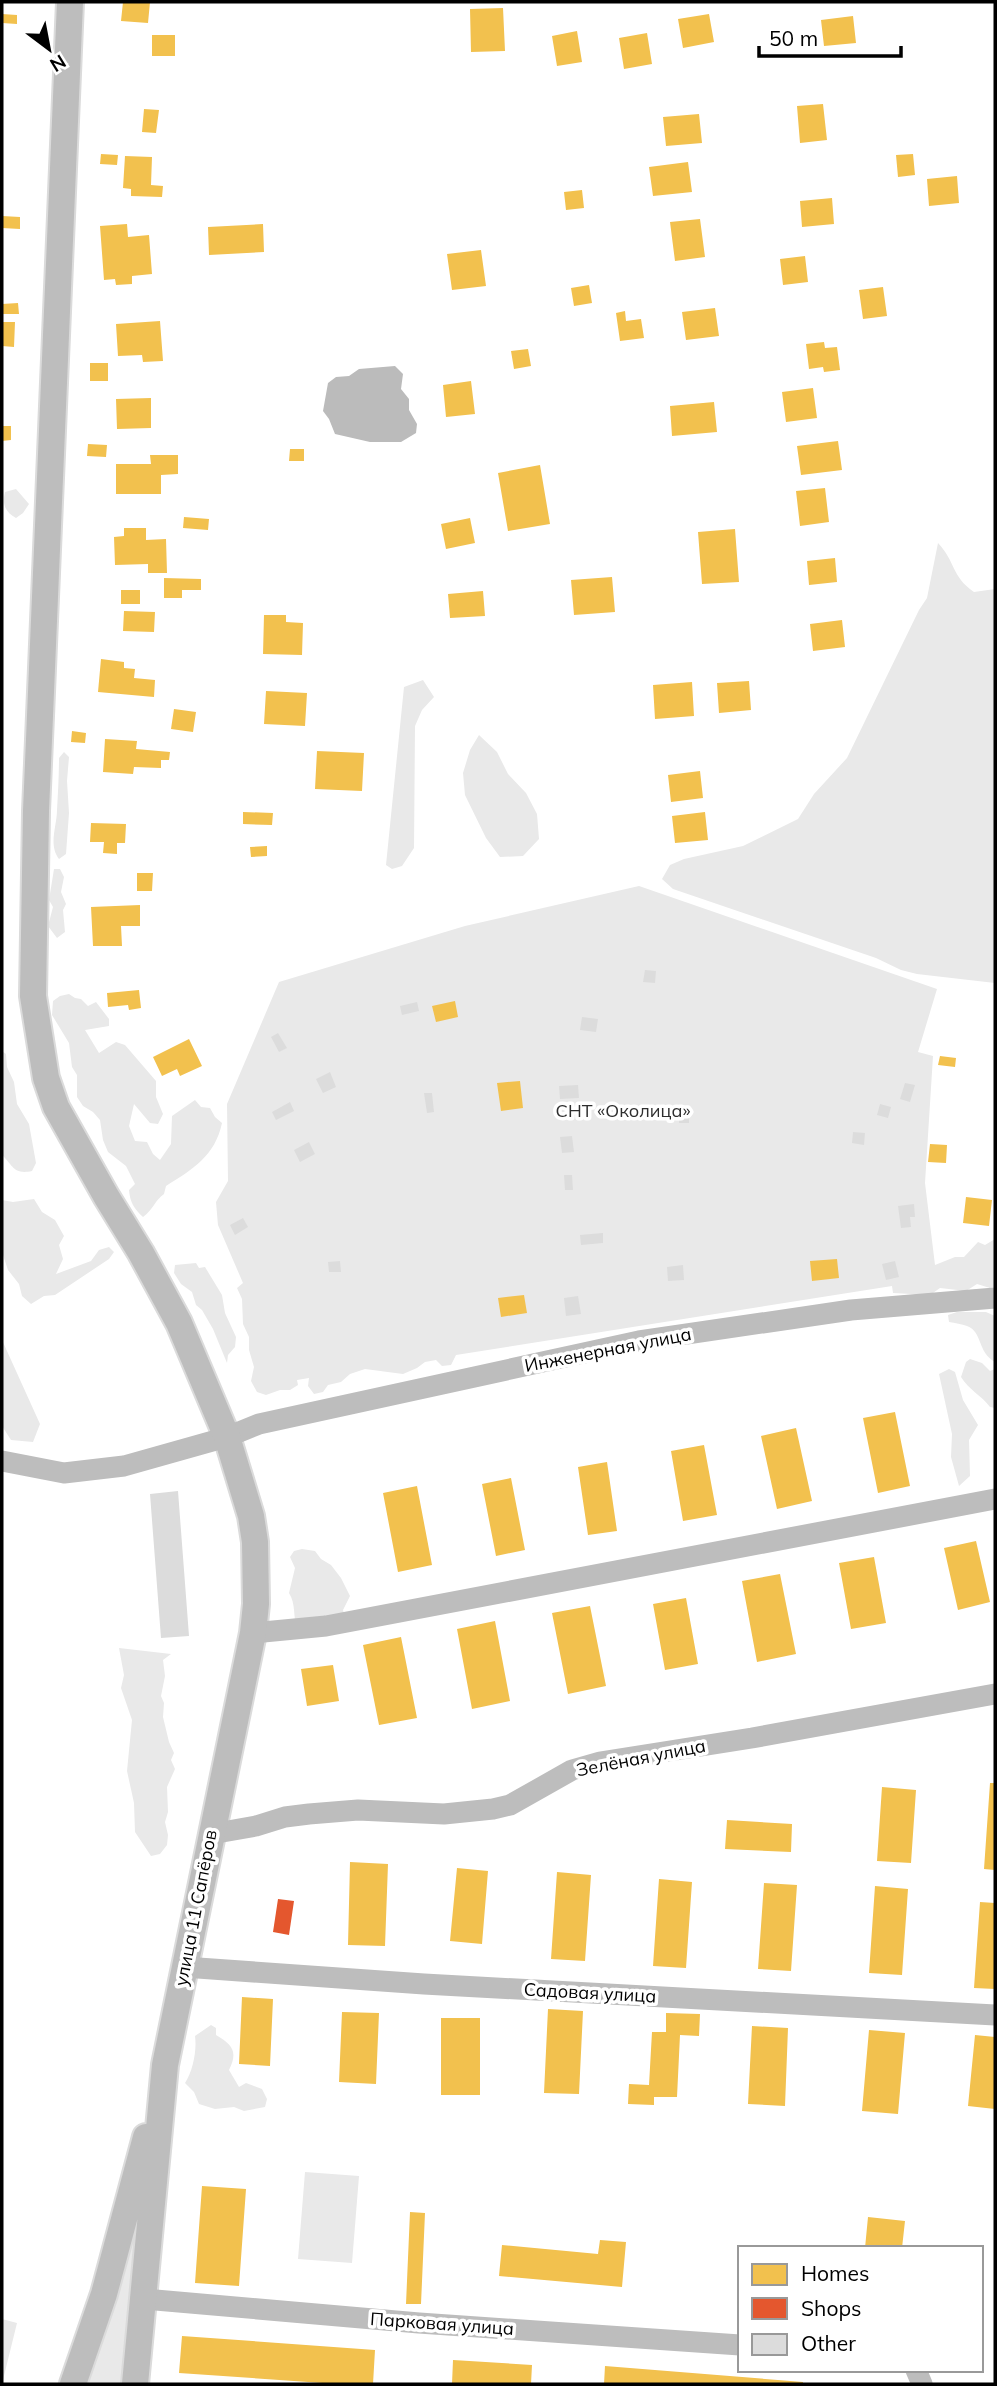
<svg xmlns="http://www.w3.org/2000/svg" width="997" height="2386" viewBox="0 0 997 2386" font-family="Mulish,sans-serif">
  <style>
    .green { fill: #e9e9e9 }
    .water { fill: #bbb }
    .homes { fill: #f2c14e }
    .shops { fill: #e4572e }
    .building { fill: #dcdcdc }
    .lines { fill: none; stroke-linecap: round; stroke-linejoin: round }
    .major-casing { stroke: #dbdbdb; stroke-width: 30 }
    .minor { stroke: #bdbdbd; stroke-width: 21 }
    .major { stroke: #bdbdbd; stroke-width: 26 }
    .labels { text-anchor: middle; stroke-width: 7; stroke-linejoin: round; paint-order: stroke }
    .park-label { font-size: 18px; fill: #2e2e2e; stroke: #fff }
    .street-label { font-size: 18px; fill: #000; stroke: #fff }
  </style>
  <rect width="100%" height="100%" fill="#fff"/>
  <path class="green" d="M16,489L29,504L23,513L16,518C5,512 2,504 5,492Z
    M938,543C956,562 951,576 974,592L995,589V983L917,974L901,970L876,958L673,889L662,879L670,865L684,859L743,846L798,819L814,794L847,758L919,610L927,598Z
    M423,680L434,697L422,710L415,726L414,848L402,866L392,869L386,865L404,687Z
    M479,735L497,752L508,774L526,793L537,814L539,839L523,856L500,857L486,838L465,795L463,773L470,750Z
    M64,752L69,757L67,781L69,813L66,854L59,859C48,845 57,826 57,810C58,793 59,775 59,758Z
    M54,869H60L64,877L61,892L66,904L63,910L65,932L57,938L48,926L53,907L49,900Z
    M639,886L937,989L918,1052L933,1056L925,1183L935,1265L955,1257H964L978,1242L985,1245L995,1239V1287L990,1288L977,1284L966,1291L940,1288L930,1295L893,1293L892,1286L456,1355L451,1365L442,1366L436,1360L425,1362L417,1368L403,1374L365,1369L350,1374L341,1382L328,1385L323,1392L314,1394L308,1386L309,1378L297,1380L298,1385L290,1390H280L266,1395L257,1392L251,1381L254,1367L249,1350V1337L243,1324L242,1299L237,1288L243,1283L218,1225L216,1202L228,1181L227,1104L279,982L465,926Z
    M69,994L75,998L81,999L88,1006L96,1002L109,1019V1026L85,1030L99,1053L116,1042L125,1045L156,1081V1097L163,1114L158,1124L150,1123L134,1104L129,1126L135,1141L147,1142L153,1154L160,1160L171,1144L172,1116L195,1100L201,1107L210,1108L215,1117L222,1123C215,1156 193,1169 166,1186L164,1194C155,1200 153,1210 143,1217C134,1209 130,1202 129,1190L135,1184L126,1166L108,1152L103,1140L100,1120L93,1112L83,1106L77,1097V1075L72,1067L69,1043L52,1015L53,1001L60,996Z
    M2,1051L6,1054L7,1067L14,1082L17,1104L29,1124L36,1163L32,1171C13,1175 13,1165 2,1155Z
    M34,1199L42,1212L55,1220L64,1236L59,1245L63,1259L56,1274L91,1261L99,1250L109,1247L114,1252L109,1259L55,1295L44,1296L31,1304L22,1296L19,1284L8,1270L2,1252V1200L13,1202Z
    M196,1263L199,1268L205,1267L222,1295L225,1313L236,1337L235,1347L228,1355L227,1363L213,1329L202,1310L196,1305L192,1292L181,1284L174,1273L175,1265Z
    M957,1312H986L995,1316V1362C977,1352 983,1332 967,1326C962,1324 955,1323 949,1322L948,1315Z
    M2,1340L40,1424L33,1442L11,1440L2,1426Z
    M970,1359L982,1363L990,1371L995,1369V1408L990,1407C981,1395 969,1390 961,1377L966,1362Z
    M949,1369L955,1372L963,1400L978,1425L969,1440L970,1476L959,1486L951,1457L952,1434L939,1374Z
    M302,1549L315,1551L321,1559L331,1565L341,1578L350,1596L343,1610L346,1621L297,1630C293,1617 296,1604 289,1593L295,1568L290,1557L294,1551Z
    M119,1648L171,1654L163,1660L165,1676L161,1696L164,1703L163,1717L169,1742L174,1753L171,1760L175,1769L167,1787L168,1812L165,1822L168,1835L167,1845L160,1854L151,1856L135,1832L134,1803L127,1771L132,1720L121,1688L124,1675Z
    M211,2025L216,2028V2035C233,2045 238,2052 229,2070L239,2087L246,2083L262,2089L267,2099L265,2107L244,2111L234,2107L215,2109L199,2104L194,2092L185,2083C193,2071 197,2050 195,2036Z
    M305,2172L359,2176L352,2263L298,2259Z
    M141,2200L125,2384H86Z
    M2,2319L17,2323L2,2384Z"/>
  <path class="water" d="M395,366L403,374L401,389L409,399V410L417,424L416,433L401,442H370L335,434L329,419L323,411L328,383L336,377L349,376L359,369Z"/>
  <path class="homes" d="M123,2H150L148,23L121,21Z
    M503,8L505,51L471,52L470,9Z
    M2,14L17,15V24L2,23Z
    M709,14L714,42L683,48L678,19Z
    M853,16L856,43L824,46L821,20Z
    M577,31L582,62L557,66L552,36Z
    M647,33L652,64L624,69L619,38Z
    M152,35H175V56H152Z
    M823,104L827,140L800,143L797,106Z
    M144,109L159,110L156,133L142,132Z
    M699,114L702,143L666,146L663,117Z
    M101,154L118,155L117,165L100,164Z
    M913,154L915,175L898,177L896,155Z
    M125,156L152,157L151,185L163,186L162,197L131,196V189L123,188Z
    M688,162L692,192L653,196L649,167Z
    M957,176L959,203L929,206L927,179Z
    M582,190L584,208L566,210L564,192Z
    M832,198L834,224L802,227L800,201Z
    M2,216L20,217V229L2,228Z
    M700,219L705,257L675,261L670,222Z
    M127,224L128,237L149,235L152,274L132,276V284L116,285L115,279L104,280L100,226Z
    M263,224L264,252L209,255L208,227Z
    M481,250L486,286L452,290L447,254Z
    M805,256L808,282L783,285L780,259Z
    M589,285L592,303L574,306L571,288Z
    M883,287L887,316L863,319L859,290Z
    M18,303L19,314H3L2,304Z
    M715,308L719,336L686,340L682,312Z
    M625,311L626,321L641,319L644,338L620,341L616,313Z
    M160,321L163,361L143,362L142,355L118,356L116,324Z
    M2,322H15L14,347L2,346Z
    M824,342L825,348L837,347L840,370L824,372L823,367L809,369L806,344Z
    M528,349L531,366L514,369L511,351Z
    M90,363H108V381H90Z
    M471,381L475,414L446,417L443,385Z
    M813,388L817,418L786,422L782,392Z
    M151,398V428L117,429L116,399Z
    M714,402L717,432L672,436L670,406Z
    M2,426H11V440L2,441Z
    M838,441L842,470L801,475L797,446Z
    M88,444L107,445L106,457L87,456Z
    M290,449H304V461H289Z
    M150,455H178V474L161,475V494H116V464H151Z
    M540,465L550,524L508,531L498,473Z
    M825,488L829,522L800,526L796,491Z
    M184,517L209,519L208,530L183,528Z
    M470,518L475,543L446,549L441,524Z
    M124,528H146V540L166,539L167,573H148V564L115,565L114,537L124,536Z
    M735,529L739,582L702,584L698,532Z
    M835,558L837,582L809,585L807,561Z
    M612,577L615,612L574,615L571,580Z
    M164,578L201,579V590H182V598H164Z
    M121,590H140V604H121Z
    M483,591L485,616L450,618L448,594Z
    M124,611L155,612L154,632L123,631Z
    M264,615H286V622L303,623L302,655L263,654Z
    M842,620L845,647L813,651L810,624Z
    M101,659L124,662V668L135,669L134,678L155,680L154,697L98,692Z
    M749,681L751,710L719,713L717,683Z
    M692,682L694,716L655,719L653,685Z
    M266,691L307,693L305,726L264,724Z
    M174,709L196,712L193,732L171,729Z
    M72,731L86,733L85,743L71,742Z
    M105,739L137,741L136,749L170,752L169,760H161V768L134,767L133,774L103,772Z
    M317,751L364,753L362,791L315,789Z
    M700,771L703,798L671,802L668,775Z
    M243,812L273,813L272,825L243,824Z
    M705,812L708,840L675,843L672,816Z
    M91,823L126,824L125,843H117V854L103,853L104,842H90Z
    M267,846V856L251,857L250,847Z
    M137,873H153L152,891H137Z
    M140,905V926H121L122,946H93L91,907Z
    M139,990L141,1008L129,1010L128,1005L108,1007L107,993Z
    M455,1001L458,1017L436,1022L432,1006Z
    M189,1039L202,1066L180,1076L177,1069L162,1076L153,1057Z
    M940,1056L956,1058L955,1067L938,1065Z
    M520,1081L523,1108L501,1111L497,1083Z
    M930,1144L947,1145L946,1163L928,1162Z
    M966,1197L992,1200L989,1226L963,1223Z
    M837,1259L839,1278L812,1281L810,1261Z
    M524,1295L527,1313L501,1317L498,1298Z
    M895,1412L910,1486L878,1493L863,1418Z
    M796,1428L812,1501L777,1509L761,1436Z
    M704,1445L717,1515L683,1521L671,1451Z
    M607,1462L617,1531L588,1535L578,1467Z
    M511,1478L525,1550L496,1556L482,1484Z
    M417,1486L432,1565L398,1572L383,1493Z
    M976,1541L990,1602L958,1610L944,1548Z
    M874,1557L886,1623L851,1629L839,1563Z
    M780,1574L796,1654L757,1662L742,1581Z
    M686,1598L698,1664L665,1670L653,1604Z
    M590,1606L606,1686L568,1694L552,1613Z
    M495,1621L510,1701L472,1709L457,1629Z
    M401,1637L417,1718L379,1725L363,1645Z
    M333,1665L339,1701L307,1706L301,1669Z
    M990,1783H995V1870L984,1869Z
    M882,1787L916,1790L911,1863L877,1861Z
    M727,1820L792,1824L791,1852L725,1849Z
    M350,1862L388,1864L385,1946L348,1945Z
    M457,1868L488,1871L482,1944L450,1941Z
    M557,1872L591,1875L585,1961L551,1959Z
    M659,1879L692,1882L686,1968L653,1966Z
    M764,1883L797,1885L791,1971L758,1969Z
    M875,1886L908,1889L902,1975L869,1973Z
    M980,1902L995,1903V1989L974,1988Z
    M242,1997L273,1999L270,2066L239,2064Z
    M548,2009L583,2011L579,2094L544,2093Z
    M342,2012L379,2013L376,2084L339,2082Z
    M666,2013L700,2014L699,2036L680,2035L677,2097H654V2105L628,2104L629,2084L649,2085L652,2032H666Z
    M441,2018H480V2095H441Z
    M752,2026L788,2028L785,2106L748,2104Z
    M869,2030L905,2033L898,2114L862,2111Z
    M975,2035L995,2037V2109L968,2106Z
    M202,2186L246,2189L239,2286L195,2283Z
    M410,2212L425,2213L421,2304H406Z
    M868,2217L905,2221L902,2248H865Z
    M600,2240L626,2242L622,2287L499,2276L502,2245L598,2254Z
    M182,2336L375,2350L373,2384H337L179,2373Z
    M453,2360L532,2365L531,2384H452Z
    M605,2366L803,2382V2384H604Z"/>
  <path class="shops" d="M278,1899L294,1901L289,1935L273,1932Z"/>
  <path class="building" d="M645,970L656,971L655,983L643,982Z
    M417,1002L419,1011L402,1015L400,1006Z
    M582,1017L598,1019L596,1032L580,1030Z
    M278,1033L287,1048L279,1052L271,1037Z
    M330,1072L336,1087L323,1093L316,1079Z
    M905,1083L915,1085L910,1102L900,1099Z
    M578,1085L579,1098L560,1099L559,1086Z
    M424,1093H432L434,1112L427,1113Z
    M290,1102L294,1111L276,1120L272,1112Z
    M880,1104L891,1107L888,1118L877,1115Z
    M679,1111H689V1123H679Z
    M853,1132L865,1133L864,1145L852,1143Z
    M572,1136L574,1152L562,1153L560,1137Z
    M309,1142L315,1154L300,1162L294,1150Z
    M564,1175H572L573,1190H565Z
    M914,1204L915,1217H910L911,1227L901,1228L898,1206Z
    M243,1218L248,1227L235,1235L230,1225Z
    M603,1233V1243L581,1245L580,1235Z
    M340,1261L341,1272H329L328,1262Z
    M895,1261L899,1277L886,1280L882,1264Z
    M683,1265L684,1280L668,1281L667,1267Z
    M578,1296L581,1314L566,1316L564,1298Z
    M178,1491L189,1636L161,1638L150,1494Z"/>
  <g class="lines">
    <defs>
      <path id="major" d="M70,2L36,811L33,996L46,1078L56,1107L106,1196L141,1253L179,1323L227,1437L251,1516L255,1542L256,1604L253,1633L165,2065L135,2384
        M73,2384L104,2294L146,2137"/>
    </defs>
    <use href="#major" class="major-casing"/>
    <path class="minor" d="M2,1461L64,1473L124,1466L227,1437L259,1424L639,1341L851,1310L995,1298
      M253,1633L326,1626L995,1499
      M211,1834L256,1826L285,1817L309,1814L358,1810L444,1814L493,1809L510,1805L572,1770L600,1762L752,1738L995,1694
      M184,1967L424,1984L995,2015
      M144,2299L419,2323L740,2345
      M916,2370L922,2384"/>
    <use href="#major" class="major"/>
  </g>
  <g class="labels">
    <g class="park-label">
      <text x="623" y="1117">СНТ «Околица»</text>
    </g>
    <g class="street-label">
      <text transform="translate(608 1350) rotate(-11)" y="6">Инженерная улица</text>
      <text transform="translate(641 1758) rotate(-11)" y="6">Зелёная улица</text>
      <text transform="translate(196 1908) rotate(-79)" y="6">улица 11 Сапёров</text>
      <text transform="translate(590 1993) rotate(3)" y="6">Садовая улица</text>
      <text transform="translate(442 2324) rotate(4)" y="6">Парковая улица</text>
    </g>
  </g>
  <rect width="997" height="2386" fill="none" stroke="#000000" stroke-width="7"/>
  <rect x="738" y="2246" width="245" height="126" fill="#ffffff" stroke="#999999" stroke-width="2"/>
  <rect x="752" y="2264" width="35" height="21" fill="#f2c14e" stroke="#999999" stroke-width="2"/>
  <text x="801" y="2281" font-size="21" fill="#000000">Homes</text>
  <rect x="752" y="2298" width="35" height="21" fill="#e4572e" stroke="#999999" stroke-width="2"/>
  <text x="801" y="2316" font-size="21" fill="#000000">Shops</text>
  <rect x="752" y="2334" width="35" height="21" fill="#dcdcdc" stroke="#999999" stroke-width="2"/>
  <text x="801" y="2351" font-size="21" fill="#000000">Other</text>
  <g transform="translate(49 49) rotate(148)" stroke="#ffffff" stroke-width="5" paint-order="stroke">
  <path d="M0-5L12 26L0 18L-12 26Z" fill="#000000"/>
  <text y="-10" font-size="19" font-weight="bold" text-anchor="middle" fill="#000000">N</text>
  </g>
  <path d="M759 46v10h142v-10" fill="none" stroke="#000000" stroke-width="3.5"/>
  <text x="769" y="46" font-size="21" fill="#000000" stroke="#ffffff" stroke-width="5" paint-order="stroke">50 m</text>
</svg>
